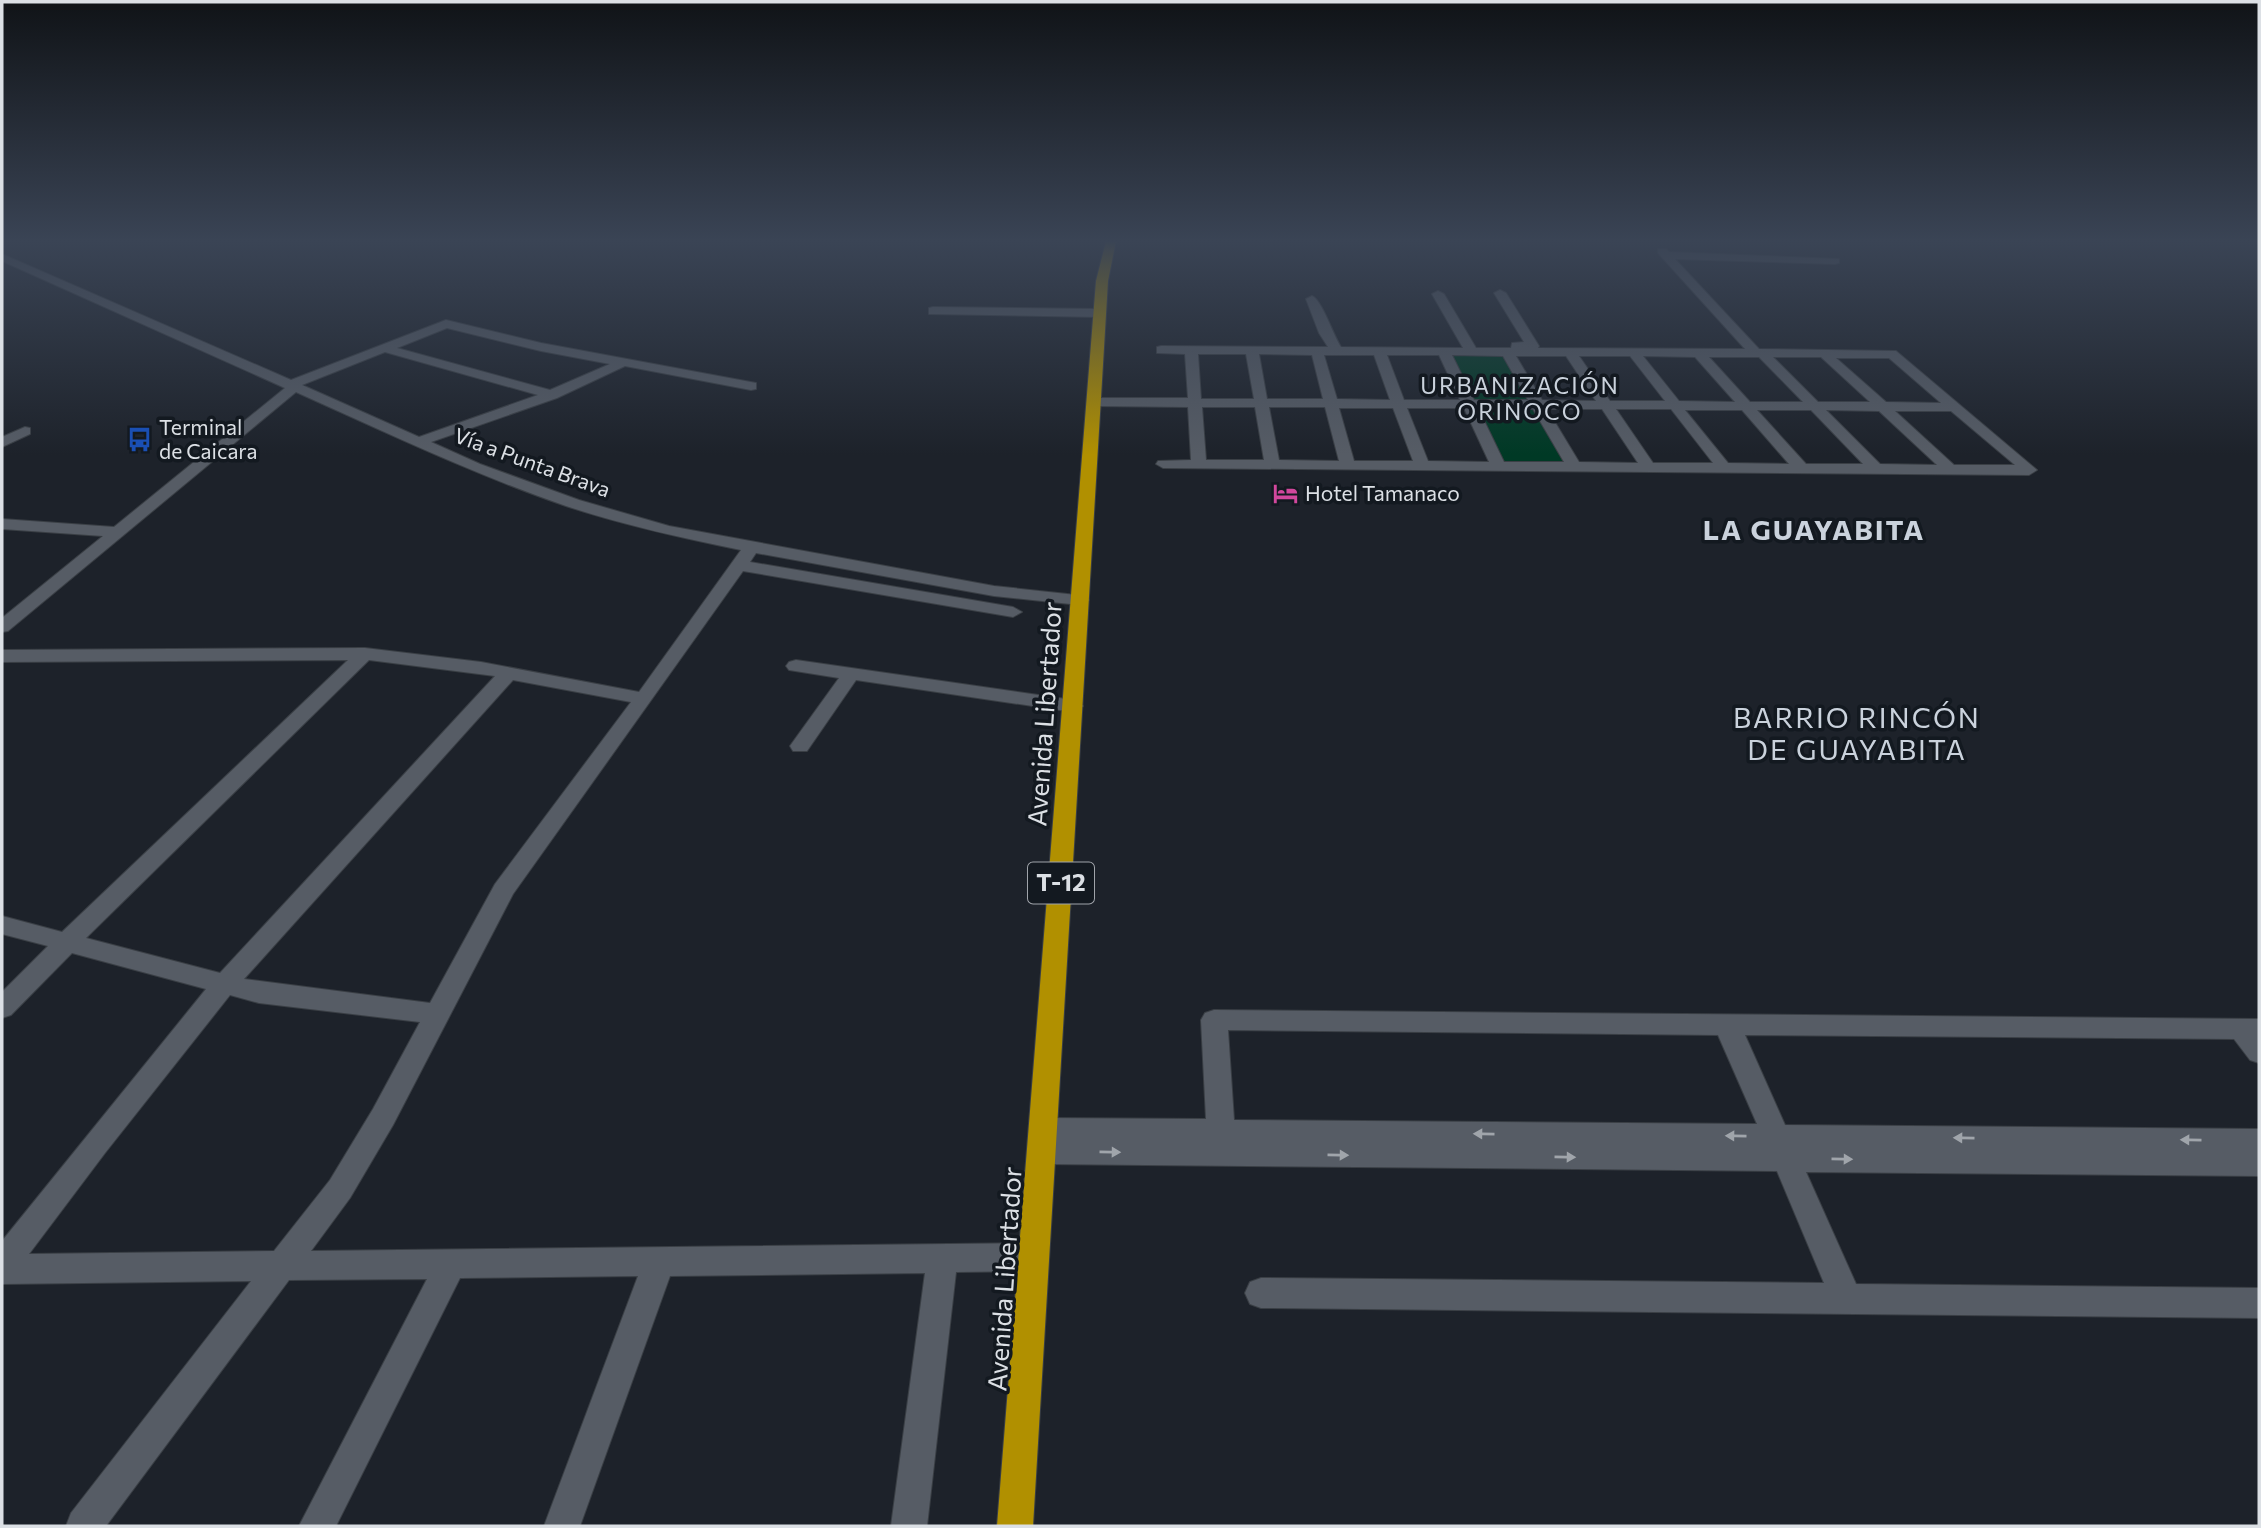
<svg xmlns="http://www.w3.org/2000/svg" width="2261" height="1528" viewBox="0 0 2261 1528" font-family="Commissioner,sans-serif">
  <style>
    .green { fill: #003925 }
    .lines { fill: none; stroke-linecap: round; stroke-linejoin: round }
    .minor-casing { stroke: #3a3f45; stroke-width: 2 }
    .highway-casing { stroke: #3a3f45; stroke-width: 2 }
    .minor { fill: #565c65; fill-rule: evenodd }
    .highway { fill: #b19000; fill-rule: evenodd }
    .oneway { fill: #a0a5ab }
    .labels { text-anchor: middle; stroke-width: 7; stroke-linejoin: round; paint-order: stroke }
    .far-poi-label { font-size: 21px; fill: #dce0e5; stroke: #131920; text-anchor: start }
    .far-street-label { font-size: 21px; fill: #dce0e5; stroke: #131920 }
    .far-neighbourhood-label { font-size: 23px; letter-spacing: 2px; fill: #cad2dc; stroke: #131920 }
    .shield { fill: #131920; stroke: #a0a4aa; stroke-width: 2 }
    .shield-label { font-size: 24px; font-weight: bold; fill: #dce0e5 }
    .street-label { font-size: 26px; fill: #dce0e5; stroke: #131920 }
    .far-district-label { font-size: 28px; font-weight: bold; letter-spacing: 2px; fill: #cad2dc; stroke: #131920 }
    .neighbourhood-label { font-size: 28px; letter-spacing: 2px; fill: #cad2dc; stroke: #131920 }
  </style>
  <rect width="100%" height="100%" fill="#1d222a"/>
  <path class="green" d="M1450,354H1504L1531,403L1474,402Z
    M1476,407H1534L1567,464H1504Z"/>
  <g class="lines">
    <defs>
      <path id="minor" d="M1658,249H1666L1669,252L1839,259V263L1835,264L1675,259L1759,349L1896,351L2037,470L2029,475L1163,468L1156,464L1158,461L1191,460L1188,407L1094,406L1087,402L1094,398H1188L1185,354L1157,353V347L1161,346L1328,347L1319,333L1306,299L1312,296C1322,300 1333,335 1341,347L1463,348L1432,294L1438,291L1444,294L1476,348H1511L1512,343L1524,342L1494,293L1500,290L1506,293L1539,346L1538,348L1745,349L1658,253ZM1198,354H1246L1254,399H1201ZM1259,354L1312,355L1323,399H1267ZM1324,355H1374L1390,400L1337,399ZM1387,355H1439L1460,400H1404ZM1452,355L1503,356L1528,400H1474ZM1516,356H1566L1596,401L1542,400ZM1579,356H1630L1665,401H1610ZM1643,356L1695,357L1735,402L1679,401ZM1709,357H1759L1803,402H1750ZM1773,357H1821L1870,402H1818ZM1836,358H1889L1941,403L1886,402ZM1202,407H1255L1264,460H1206ZM1269,407H1325L1339,461L1279,460ZM1339,408H1393L1413,461H1354ZM1407,408H1464L1489,462L1428,461ZM1478,408L1533,409L1564,462H1504ZM1547,409H1602L1638,463L1579,462ZM1616,409H1671L1713,463H1653ZM1685,410H1742L1789,464L1728,463ZM1757,410H1811L1863,464H1806ZM1826,410L1879,411L1937,465L1880,464ZM1895,411H1951L2015,465H1954Z
        M2,254L291,380L446,320L541,343L756,383V389L751,390L625,366L557,398L431,442L480,464L579,500L669,526L994,586L1086,596L1089,600L1086,604L1080,605L994,596L756,553L750,562L1013,607L1022,612L1013,617L743,571L513,894L393,1125L350,1198L311,1251L1034,1243L1045,1247L1049,1257L1045,1267L1034,1271L956,1272L927,1526H891L925,1273L670,1276L580,1526H544L638,1276L460,1278L336,1526H299L427,1279L289,1280L106,1526H66L71,1513L251,1281L2,1284V1241L206,989L72,953L11,1015L2,1018V992L48,946L2,934V916L62,932L348,660L2,662V650L365,648L481,662L639,692L741,550C682,538 623,525 566,506C473,474 385,432 296,392L8,631L2,632V618L103,536L2,529V519L114,527L285,388L2,261ZM447,328L541,351L610,364L550,390L397,348ZM385,352L538,395L419,437L302,385ZM369,660L495,676L220,973L86,938ZM513,680L631,702L495,884L430,1003L244,979ZM230,995L259,1003L420,1022L373,1109L330,1180L274,1251L29,1254L105,1153Z
        M933,307L1100,309L1106,313L1100,317L929,314V308Z
        M25,427L30,428V434L2,447V437Z
        M796,660L1073,700L1080,702L1083,706L1080,710L1073,712L856,680L807,751H793L790,746L839,678L789,670L786,666L789,662Z
        M1214,1010L2259,1019V1063L2250,1060L2234,1039L1745,1035L1785,1125L2259,1129V1176L1806,1172L1856,1284L2259,1288V1318L1261,1308L1250,1304L1245,1293L1250,1282L1261,1278L1824,1283L1777,1171L1042,1164L1032,1161L1028,1152L1032,1143L1039,1140L1034,1139L1030,1130L1034,1121L1044,1118L1206,1119L1201,1020L1205,1013ZM1228,1030L1718,1035L1757,1124L1234,1120Z"/>
      <path id="highway" d="M1106,241H1116L1108,281L1033,1526H997L1096,281Z"/>
    </defs>
    <use href="#minor" class="minor-casing"/>
    <use href="#highway" class="highway-casing"/>
    <use href="#minor" class="minor"/>
    <use href="#highway" class="highway"/>
  </g>
  <defs><path id="oneway-solid" d="M-6-.8H1V-3.2L6.5 0L1 3.2V.8H-6Z" transform="scale(1.75)"/></defs>
  <g class="oneway">
    <use href="#oneway-solid" transform="translate(1484 1134) rotate(-179)"/>
    <use href="#oneway-solid" transform="translate(1736 1136) rotate(-179)"/>
    <use href="#oneway-solid" transform="translate(1964 1138) rotate(-179)"/>
    <use href="#oneway-solid" transform="translate(2191 1140) rotate(-179)"/>
    <use href="#oneway-solid" transform="translate(1110 1152) rotate(1)"/>
    <use href="#oneway-solid" transform="translate(1338 1155) rotate(1)"/>
    <use href="#oneway-solid" transform="translate(1565 1157) rotate(1)"/>
    <use href="#oneway-solid" transform="translate(1842 1159) rotate(1)"/>
  </g>
  <linearGradient id="sky" x2="0" y2="1"><stop stop-color="#101317"/><stop offset="0.53" stop-color="#3a4455"/><stop offset="1" stop-color="#3a4455" stop-opacity="0"/></linearGradient>
  <rect width="2261" height="455" fill="url(#sky)"/>
  <defs>
    <symbol id="bus-bare" viewBox="-9 -9 18 18"><path d="M-5-6H5V4H4V6H2V4H-2V6H-4V4H-5ZM-3.5-4V0h7V-4ZM-3.5 1.2v1.5H-2V1.2ZM2 1.2v1.5H3.5V1.2Z" fill="#1a4fb4" stroke="#131920" stroke-width="2.5" paint-order="stroke"/></symbol>
    <symbol id="hotel-bare" viewBox="-9 -9 18 18"><path d="M-6-4.5h1.5V1H6V5H4.5V3h-9V5H-6ZM-4 0a1.8 1.8 0 1 1 3.6 0ZM.5 0V-2.5h3Q6-2.5 6 0Z" fill="#d1479c" stroke="#131920" stroke-width="2.5" paint-order="stroke"/></symbol>
  </defs>
  <g fill-rule="evenodd">
    <use href="#bus-bare" x="122" y="422" width="35" height="35"/>
    <use href="#hotel-bare" x="1268" y="476" width="35" height="35"/>
  </g>
  <g class="labels">
    <g class="far-poi-label">
      <text x="159" y="435">Terminal<tspan x="159" dy="24">de Caicara</tspan></text>
      <text x="1305" y="501">Hotel Tamanaco</text>
    </g>
    <g class="far-street-label">
      <text transform="translate(532 463) rotate(20)" y="7">Vía a Punta Brava</text>
    </g>
    <g class="far-neighbourhood-label">
      <text x="1520" y="394">URBANIZACIÓN<tspan x="1520" dy="26">ORINOCO</tspan></text>
    </g>
    <rect class="shield" x="1028" y="862.5" width="66" height="41" rx="5"/>
    <g class="shield-label">
      <text x="1061" y="891">T-12</text>
    </g>
    <g class="street-label">
      <text transform="translate(1045 714) rotate(-86)" y="9">Avenida Libertador</text>
      <text transform="translate(1005 1279) rotate(-86)" y="9">Avenida Libertador</text>
    </g>
    <g class="far-district-label">
      <text x="1814" y="540">LA GUAYABITA</text>
    </g>
    <g class="neighbourhood-label">
      <text x="1857" y="728">BARRIO RINCÓN<tspan x="1857" dy="32">DE GUAYABITA</tspan></text>
    </g>
  </g>
  <rect width="2261" height="1528" fill="none" stroke="#dce0e5" stroke-width="7"/>
</svg>
